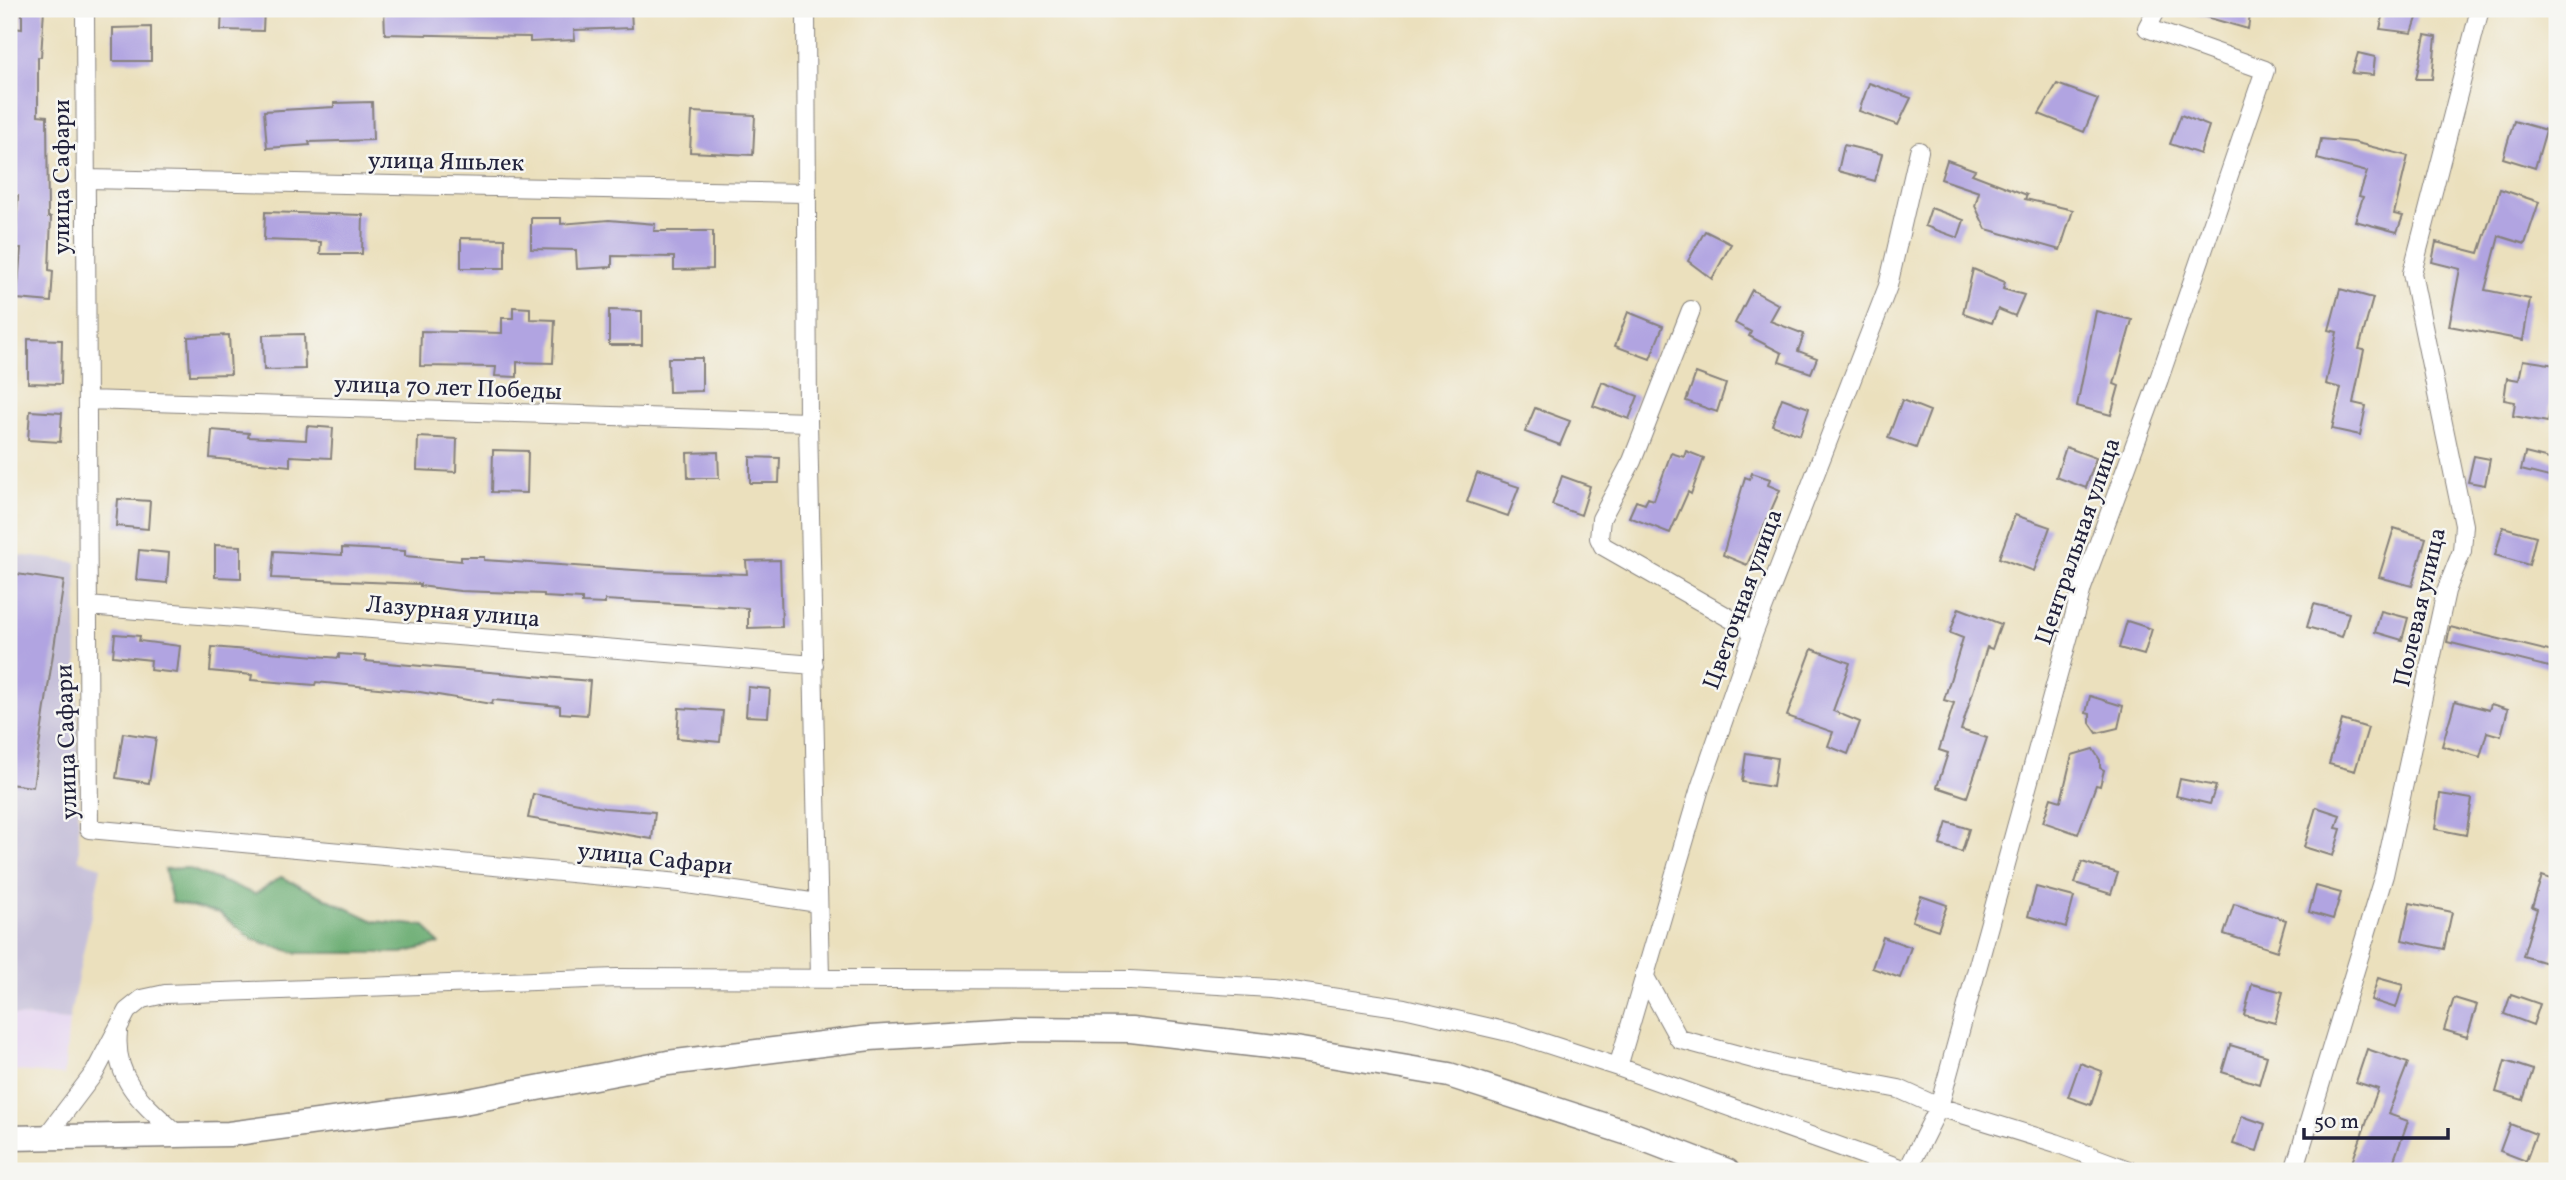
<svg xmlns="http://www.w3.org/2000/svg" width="2566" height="1180" viewBox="0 0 2566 1180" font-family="Vollkorn,serif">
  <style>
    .built { fill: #e4d3f1 }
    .industrial { fill: #c6c0d9 }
    .forest { fill: #67ab70; stroke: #446656; stroke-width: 2 }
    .building { fill: #b1a4e1 }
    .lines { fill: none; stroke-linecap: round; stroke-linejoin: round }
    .minor-casing { stroke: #86817c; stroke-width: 20 }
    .secondary-casing { stroke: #86817c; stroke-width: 27 }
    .minor { stroke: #fff; stroke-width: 18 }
    .secondary { stroke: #fff; stroke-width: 24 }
    .labels { text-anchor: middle; stroke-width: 5; stroke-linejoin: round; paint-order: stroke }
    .street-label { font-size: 24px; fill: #22223b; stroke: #f6f6f2 }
  </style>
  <rect width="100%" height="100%" fill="#f6f6f2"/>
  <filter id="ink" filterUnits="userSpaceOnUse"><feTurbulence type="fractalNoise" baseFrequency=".0143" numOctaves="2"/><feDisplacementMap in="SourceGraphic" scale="14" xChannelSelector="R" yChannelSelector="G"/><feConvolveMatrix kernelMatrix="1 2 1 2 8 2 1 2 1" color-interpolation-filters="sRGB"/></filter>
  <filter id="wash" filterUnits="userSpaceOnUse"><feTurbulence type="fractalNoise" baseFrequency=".00686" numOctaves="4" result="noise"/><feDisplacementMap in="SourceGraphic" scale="28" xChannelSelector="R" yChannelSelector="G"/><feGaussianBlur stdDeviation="1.57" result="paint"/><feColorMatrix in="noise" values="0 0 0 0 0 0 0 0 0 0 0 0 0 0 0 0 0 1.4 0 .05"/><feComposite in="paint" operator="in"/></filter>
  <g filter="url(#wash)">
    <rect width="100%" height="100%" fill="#ebe0bd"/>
    <path class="built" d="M9,1015L69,1020L64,1075L9,1070Z"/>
    <path class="industrial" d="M9,554L76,562L79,860L101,867L69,1020L9,1015Z"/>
    <path class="forest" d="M187,868L255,894L281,877L374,921L425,926L439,944L402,953H296L252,939L219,913L172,902L165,869Z"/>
    <g id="blocks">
      <path class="building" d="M22,9H44L41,57H38V115L47,116L48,217H51L49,270L53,271L51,302L17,299L21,248H15L18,196H13L15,148H10L9,75H11L14,28L22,29Z
        M222,9H264L263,31L221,30Z
        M384,9H631L632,28L574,30L575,40L530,42V37L385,34Z
        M2193,9H2251L2248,29L2192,13Z
        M2385,9H2420L2412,33L2380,29Z
        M151,27V61H113V28Z
        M2425,35L2436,37L2432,79H2416Z
        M2358,53L2375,57L2373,75L2352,73Z
        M1869,83L1911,98L1898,125L1859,111Z
        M2057,84L2098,99L2084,132L2039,114Z
        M372,102L373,140L309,142L310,145L267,148L264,111L334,107V103Z
        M692,112L755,115L753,155L690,152Z
        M2181,115L2209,126L2200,154L2170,144Z
        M2514,121L2546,130L2535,168L2503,158Z
        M2321,139L2353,142L2408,156L2394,214L2403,216L2397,232L2355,221L2363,197L2359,196L2367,172L2317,159Z
        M1844,145L1882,154L1875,181L1838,171Z
        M1947,160L1975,170L1972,174L2027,195L2025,199L2073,210L2060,250L1986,229L1975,206L1979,192L1941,179Z
        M2500,189L2539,202L2525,244L2499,236L2485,290L2530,299L2523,340L2449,326L2460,269L2432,262L2436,242L2479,253Z
        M1931,208L1964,220L1958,238L1925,226Z
        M265,212L363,215L362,254H320L321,242L264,240Z
        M531,218H561V224L609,220L655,224L654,231H713V269L674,270V257L612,256V267L577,269L576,250L531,249Z
        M1705,231L1731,244L1712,279L1688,261Z
        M461,238L505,239V268H461Z
        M1973,269L2005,282L2003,289L2024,295L2015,316L1998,309L1992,323L1963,313Z
        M2340,289L2373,298L2359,349L2364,350L2353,403L2366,406L2360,435L2332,429L2341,388L2326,384L2337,332L2329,330Z
        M1752,290L1779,305L1770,321L1804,334L1798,351L1817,358L1811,373L1779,362L1782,353L1749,336L1751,332L1735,323Z
        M513,307L530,308V319L555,320L553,363L517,362V377L495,376L496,367L420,366L421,331L502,333V318H513Z
        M609,310L642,311V345H609Z
        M2096,311L2132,320L2114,384L2119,386L2111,415L2077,406Z
        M1628,312L1663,326L1650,359L1615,346Z
        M304,334L305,369L264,370L263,335Z
        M229,335L231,374L190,375L188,337Z
        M28,339L62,340L61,384L28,383Z
        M668,358H702V391L669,392Z
        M2523,360L2556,365L2548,422L2513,416L2515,402L2504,400L2507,378L2519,380Z
        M1696,373L1726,384L1717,412L1686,401Z
        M1602,382L1638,396L1629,419L1593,406Z
        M1782,398L1809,408L1800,435L1772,425Z
        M1902,400L1930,411L1916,448L1888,438Z
        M1535,408L1570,421L1560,445L1525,432Z
        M30,411L62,413L60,442L28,440Z
        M307,426L333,428L331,458L290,456V466L210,458L212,430L249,433L248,437L306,440Z
        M418,437L457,439L456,472L417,470Z
        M2066,447L2096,458L2086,488L2056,477Z
        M493,450L528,451L527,493L492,492Z
        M1686,451L1704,458L1691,494L1688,492L1670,533L1629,517L1636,501L1645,504L1648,498L1654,500L1671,453L1684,457Z
        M718,452L719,478H688L687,453Z
        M2525,453L2557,461V479L2521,470Z
        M2474,456L2490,459L2485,485L2468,482Z
        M750,457L780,458L779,483H750Z
        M1477,473L1519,487L1508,516L1467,502Z
        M1752,473L1770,479L1768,485L1780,490L1747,565L1723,555L1745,477L1750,479Z
        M1562,476L1590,486L1581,515L1552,505Z
        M118,499L150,501L148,529L116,526Z
        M2015,515L2050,527L2034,571L1999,558Z
        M2503,527L2536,536L2529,565L2495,555Z
        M2394,528L2426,538L2412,586L2379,577Z
        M215,545L241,546V578L215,577Z
        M342,548L405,551V556L461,561V557H484V560L649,571L747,574L746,561L780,560L782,627L748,628V608L605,600V604L582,603V599L544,597V594L460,591L420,586V584L272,578L274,551L342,555Z
        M139,550L169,553L167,583L136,580Z
        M10,573L64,581L33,787L9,784Z
        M2314,604L2349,613L2342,637L2307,627Z
        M1959,608L2001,624L1992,649L1987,647L1961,730L1987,738L1967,797L1937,787L1948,753L1939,750L1954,703L1944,700L1963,638L1950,633Z
        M2381,611L2408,618L2402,640L2375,632Z
        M2127,621L2152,629L2144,655L2119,648Z
        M2450,627L2557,653V669L2447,642Z
        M115,634L140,636L139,641L180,646L177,673L150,670L151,660L113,656Z
        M212,647L339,658V654L365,656V661L590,681L587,715L560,713V706L493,700L492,704L420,692L316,682L315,685L251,680L252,675L210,671Z
        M1812,649L1850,663L1833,711L1860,722L1848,754L1828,746L1833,732L1787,716Z
        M748,687L770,689L768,717L746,716Z
        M2090,696L2123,706L2118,728L2097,733L2090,723V714L2086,713Z
        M2455,701L2489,710L2491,704L2508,709L2501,736L2487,732L2480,757L2442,746Z
        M679,708L723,711L720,742L677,738Z
        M2342,720L2368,728L2355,771L2329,764Z
        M123,733L156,738L149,783L116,778Z
        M2093,749L2100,760V768L2104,770L2100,786L2096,785L2078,834L2043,822L2051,798L2061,801L2072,755Z
        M1746,753L1777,758L1773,787L1742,782Z
        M2180,779L2216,786L2210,804L2176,796Z
        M533,794L604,808L655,812L652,839L528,818Z
        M2440,794L2472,799L2466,835L2435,829Z
        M2316,807L2340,815L2336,828L2341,829L2333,856L2304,847Z
        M1947,822L1969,829L1962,852L1940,845Z
        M2082,862L2118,873L2111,894L2075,883Z
        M2542,876L2557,881V938L2550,964L2523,956L2537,909L2532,907Z
        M2316,886L2341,893L2333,919L2309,912Z
        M2036,887L2074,897L2066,927L2028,916Z
        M1921,896L1947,905L1938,930L1912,921Z
        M2410,903L2452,912L2444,949L2402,940Z
        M2234,904L2286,920L2277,951L2224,934Z
        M1883,937L1911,947L1900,978L1872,968Z
        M2378,978L2403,985L2396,1008L2371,1000Z
        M2252,984L2283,992L2275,1023L2244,1015Z
        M2511,994L2540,1004L2533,1025L2504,1014Z
        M2454,998L2477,1005L2467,1037L2444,1030Z
        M2230,1045L2267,1056L2259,1084L2222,1072Z
        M2367,1049L2408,1063L2388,1114L2408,1121L2390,1171H2349L2378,1089L2356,1082Z
        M2505,1061L2533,1070L2523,1100L2496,1092Z
        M2080,1063L2102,1071L2091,1105L2068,1097Z
        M2242,1116L2265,1124L2257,1151L2233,1144Z
        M2510,1124L2536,1134L2526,1161L2500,1151Z"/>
    </g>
  </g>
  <g filter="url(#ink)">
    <use href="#blocks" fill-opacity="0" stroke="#86817c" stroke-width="2"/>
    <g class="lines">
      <defs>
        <path id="minor" d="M85,9L89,829L680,883L818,903
          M806,9L808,422L820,978
          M86,179L805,193
          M1691,310L1632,461L1601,519L1599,538L1603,546L1754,632
          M87,400L808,422
          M88,606L814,665
          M1644,975L1679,1039L1783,1067L1899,1089L1939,1107L2056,1143L2131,1171
          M118,1032C113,1081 145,1105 178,1135
          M1618,1067L1700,788L1754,632L1888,286L1919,151
          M45,1138L95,1072L127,1011L142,999L165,994L617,978L1130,980L1271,988L1404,1008L1517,1034L1618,1067L1908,1171
          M1907,1171L1939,1107L2082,588L2159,379L2265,70L2147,28L2157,9
          M2294,1171L2384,875L2446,591L2462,551L2464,525L2412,273L2480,9"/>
        <path id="secondary" d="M9,1138L229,1134L458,1103L668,1063L870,1038L1012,1029L1131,1030L1301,1050L1449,1075L1631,1134L1727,1171"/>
      </defs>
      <use href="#minor" class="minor-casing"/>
      <use href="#secondary" class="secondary-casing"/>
      <use href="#minor" class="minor"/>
      <use href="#secondary" class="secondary"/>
    </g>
  </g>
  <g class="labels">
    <g class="street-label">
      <text transform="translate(446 161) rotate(1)" y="8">улица Яшьлек</text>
      <text transform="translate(61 177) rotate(-90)" y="8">улица Сафари</text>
      <text transform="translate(448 387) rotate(2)" y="8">улица 70 лет Победы</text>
      <text transform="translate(2077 541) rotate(-71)" y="8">Центральная улица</text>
      <text transform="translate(1742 599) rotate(-70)" y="8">Цветочная улица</text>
      <text transform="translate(2419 607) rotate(-77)" y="8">Полевая улица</text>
      <text transform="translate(453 611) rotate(5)" y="8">Лазурная улица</text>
      <text transform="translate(66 742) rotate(-92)" y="8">улица Сафари</text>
      <text transform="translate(655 858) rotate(6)" y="8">улица Сафари</text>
    </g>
  </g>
  <rect width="2566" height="1180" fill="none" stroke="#f6f6f2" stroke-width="35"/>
  <path d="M2304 1128v10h144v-10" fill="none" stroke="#22223b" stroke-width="3.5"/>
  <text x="2314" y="1128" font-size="21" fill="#22223b" stroke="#f6f6f2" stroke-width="5" paint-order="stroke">50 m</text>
</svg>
